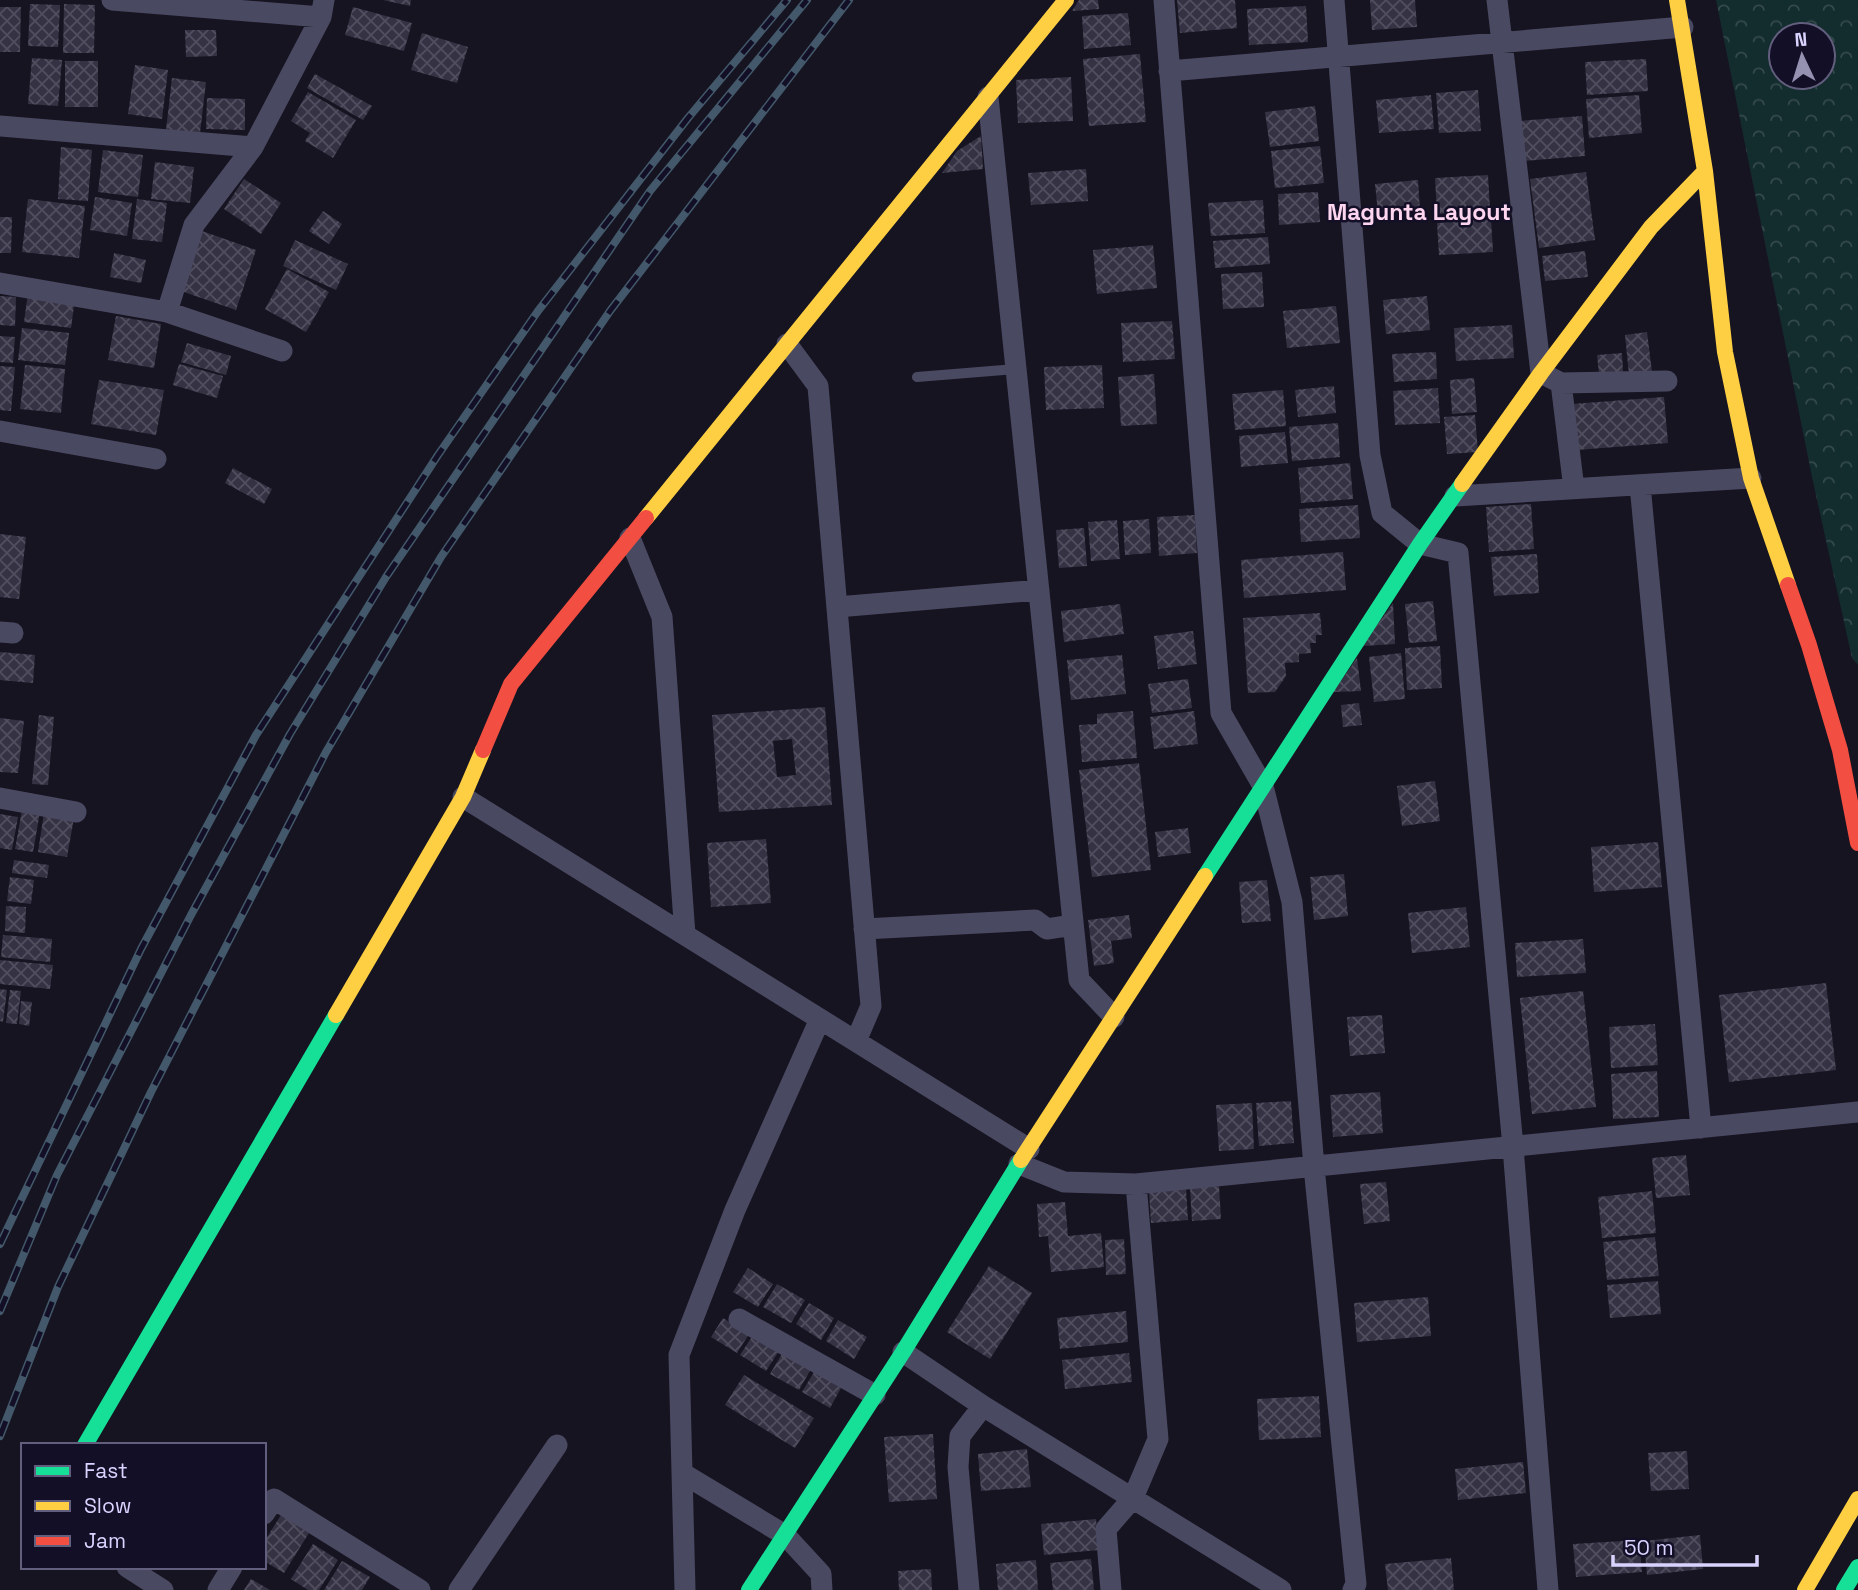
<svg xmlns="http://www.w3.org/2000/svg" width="1858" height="1590" viewBox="0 0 1858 1590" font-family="'Space Grotesk',sans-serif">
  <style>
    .park { fill: url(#park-crowns); fill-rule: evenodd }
    .building { fill: url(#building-cross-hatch); fill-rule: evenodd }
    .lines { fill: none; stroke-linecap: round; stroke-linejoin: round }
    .lane { stroke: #4a4962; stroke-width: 10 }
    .street { stroke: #4a4962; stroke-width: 21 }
    .fast { stroke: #16e098; stroke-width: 16 }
    .slow { stroke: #ffcf43; stroke-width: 16 }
    .jam { stroke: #f24e42; stroke-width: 16 }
    .rail-casing { stroke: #43596b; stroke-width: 8 }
    .rail { stroke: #130f26; stroke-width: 5; stroke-dasharray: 16; stroke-linecap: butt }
    .labels { text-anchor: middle; stroke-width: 5; stroke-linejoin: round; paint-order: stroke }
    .neighbourhood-label { font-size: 23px; font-weight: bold; fill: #ffd6f0; stroke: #130f26 }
  </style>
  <defs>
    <pattern id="park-crowns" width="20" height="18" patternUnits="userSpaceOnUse" patternTransform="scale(1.75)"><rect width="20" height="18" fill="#132c2d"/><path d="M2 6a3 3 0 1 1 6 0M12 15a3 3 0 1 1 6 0" fill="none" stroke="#354a4c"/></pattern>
    <pattern id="building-cross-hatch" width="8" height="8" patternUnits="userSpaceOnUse" patternTransform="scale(1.75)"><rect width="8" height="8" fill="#343243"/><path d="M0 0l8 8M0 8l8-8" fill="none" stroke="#514f5f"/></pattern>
  </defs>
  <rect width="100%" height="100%" fill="#161421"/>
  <path class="park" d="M1716,0H1858V665L1852,658L1812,477ZM1781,35H1823V77H1781Z"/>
  <path class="building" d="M383,0H411L410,6Z
    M1079,0H1098L1099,9L1072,11Z
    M1177,0H1235L1237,28L1180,33Z
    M1370,0H1415L1417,27L1372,30Z
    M30,4L60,5L58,47L28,46Z
    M64,4L95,5L94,53H63Z
    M1306,6L1308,42L1249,45L1247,9Z
    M0,7H21L20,52H0Z
    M353,7L412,23L404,51L345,35Z
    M1128,13L1131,45L1084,49L1082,16Z
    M185,30H216L217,56L186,57Z
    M422,33L468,47L457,83L411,70Z
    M1140,54L1146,122L1089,126L1083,59Z
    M32,58L62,60L58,106L28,104Z
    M1646,59L1648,91L1587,95L1585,62Z
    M65,61H98V107H65Z
    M135,65L168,70L162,119L128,114Z
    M315,74L372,106L363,120L307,88Z
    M1071,77L1073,121L1018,123L1016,80Z
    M172,78L206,82L200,133L166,130Z
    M1478,90L1481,131L1439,133L1436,93Z
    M308,92L356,120L333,158L305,141L310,133L291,121Z
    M1431,95L1434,129L1379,133L1376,100Z
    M1639,95L1642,133L1589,138L1586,99Z
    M207,98L245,99V130L206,129Z
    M1315,106L1319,141L1270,147L1265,112Z
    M1582,116L1585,156L1523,161L1519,121Z
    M981,136L983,169L942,173L957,151Z
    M1320,146L1324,183L1275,188L1271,151Z
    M61,147L92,150L88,201L58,199Z
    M103,150L143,155L138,197L98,192Z
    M155,162L194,167L190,203L151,199Z
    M1086,169L1088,201L1031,205L1028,173Z
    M1586,172L1595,240L1539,248L1530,179Z
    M1488,175L1490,210L1437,214L1435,178Z
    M244,179L281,203L261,234L224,209Z
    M1418,180L1420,210L1378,213L1375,184Z
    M1318,192L1320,222L1279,225L1278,194Z
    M95,197L132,203L127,236L90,230Z
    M28,199L85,206L79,258L22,252Z
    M137,199L167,203L162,242L132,239Z
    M1263,200L1265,233L1211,236L1208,203Z
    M323,211L342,224L329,244L309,231Z
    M0,217H12L11,253H0Z
    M1491,219L1493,252L1439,255L1437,223Z
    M202,231L256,250L236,310L181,291Z
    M1268,237L1270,264L1215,268L1213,241Z
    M295,240L348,264L336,290L283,266Z
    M1153,245L1157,288L1097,294L1093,250Z
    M1585,251L1588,277L1545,281L1542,256Z
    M114,253L146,260L141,283L110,277Z
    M287,269L329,292L306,332L265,309Z
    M1262,272L1264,307L1223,309L1221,274Z
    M28,293L75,298L71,328L24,322Z
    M0,296L16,297L15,326L0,325Z
    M1427,296L1430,330L1386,334L1383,300Z
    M1336,306L1340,343L1287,348L1283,311Z
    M116,316L161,324L154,368L108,360Z
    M1172,321L1175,359L1123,362L1121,323Z
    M1512,325L1514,358L1456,361L1454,328Z
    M22,328L69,333L65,365L18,360Z
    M1647,332L1652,372L1629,375L1625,335Z
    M0,336L15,337L13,363L0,362Z
    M187,343L231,356L226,375L181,362Z
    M1436,352L1437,379L1394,382L1392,354Z
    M1622,353L1623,372L1599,374L1597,355Z
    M179,364L223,376L217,398L173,385Z
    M25,365L65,369L61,413L20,409Z
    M1102,365L1104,408L1046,410L1044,367Z
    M0,366L15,367L11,411L0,410Z
    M1154,374L1157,424L1121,426L1118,377Z
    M1474,378L1477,412L1452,414L1450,380Z
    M99,380L164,390L156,435L91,424Z
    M1334,386L1336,413L1298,417L1295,390Z
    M1438,388L1440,423L1395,425L1393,391Z
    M1283,390L1286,426L1235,430L1232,394Z
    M1664,397L1668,443L1576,450L1572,404Z
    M1475,415L1478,452L1447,454L1444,417Z
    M1338,423L1340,457L1292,461L1289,427Z
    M1285,432L1288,463L1241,467L1239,436Z
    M1350,463L1353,499L1301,503L1298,468Z
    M233,468L272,489L264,504L225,483Z
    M1531,504L1534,549L1489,552L1486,507Z
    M1358,505L1360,538L1301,542L1299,509Z
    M1195,515L1197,553L1159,556L1157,517Z
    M1149,519L1151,553L1125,555L1123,521Z
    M1117,520L1120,559L1091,561L1088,522Z
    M1084,528L1087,566L1059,568L1056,530Z
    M0,534L26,537L19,599L0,597Z
    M1343,552L1346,590L1244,598L1241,560Z
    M1537,554L1539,593L1494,596L1491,557Z
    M1433,601L1437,641L1409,643L1405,604Z
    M1393,603L1395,644L1362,646Z
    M1120,604L1124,634L1064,642L1061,611Z
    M1320,613L1322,635H1316V643H1310L1311,653L1299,654V662L1285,663L1286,676L1275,692L1248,693L1243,618Z
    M1193,631L1197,664L1158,669L1154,636Z
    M1440,646L1442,688L1407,690L1405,648Z
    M0,652L35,655L33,683L0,680Z
    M1401,653L1405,699L1374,702L1369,657Z
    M1122,655L1126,694L1071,700L1067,660Z
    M1357,658L1361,691L1333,692Z
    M1188,679L1192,708L1152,713L1148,684Z
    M1359,703L1362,725L1343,727L1341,705Z
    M825,707L832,805L719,812L712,715ZM792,739L796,775L777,777L773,741Z
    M1133,711L1137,758L1082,762L1079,725L1097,724V714Z
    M1194,711L1198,744L1154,749L1150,717Z
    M39,715L54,717L48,785L32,784Z
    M0,718L24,721L18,773L0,772Z
    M1139,763L1151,870L1092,877L1079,770Z
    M1435,781L1440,821L1402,826L1397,786Z
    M22,810L40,812L33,852L15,849Z
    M44,813L74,818L67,857L38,852Z
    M0,814L18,817L12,850L0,848Z
    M1188,828L1191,853L1158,857L1155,832Z
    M766,839L771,903L711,907L707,843Z
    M1658,842L1662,887L1594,892L1591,847Z
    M14,860L49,865L47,878L12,873Z
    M1344,874L1348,916L1314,920L1310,877Z
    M10,877L34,880L31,904L7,901Z
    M1267,880L1271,921L1242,923L1239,882Z
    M6,906L26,907L25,933L5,931Z
    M1466,907L1470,947L1412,953L1408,913Z
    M1129,915L1132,938L1111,941L1114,963L1094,966L1088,920Z
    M3,935L52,939L50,962L1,957Z
    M1583,939L1586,973L1517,977L1515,943Z
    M0,960L53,965L50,989L0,984Z
    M1826,983L1836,1070L1729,1082L1719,995Z
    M0,989L7,990L3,1022L0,1021Z
    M10,990L21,991L17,1024L6,1023Z
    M1583,991L1596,1107L1532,1114L1520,998Z
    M21,1001L32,1002L29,1026L19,1024Z
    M1382,1015L1385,1053L1350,1056L1347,1017Z
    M1655,1024L1658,1065L1611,1068L1609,1027Z
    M1657,1071L1659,1117L1613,1119L1611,1074Z
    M1380,1092L1383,1133L1333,1137L1330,1095Z
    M1291,1101L1294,1143L1259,1146L1256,1103Z
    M1252,1103L1254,1149L1219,1151L1216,1105Z
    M1686,1155L1690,1195L1656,1198L1652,1158Z
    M1386,1182L1390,1221L1364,1224L1360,1184Z
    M1219,1186L1221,1219L1192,1221L1190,1188Z
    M1186,1189L1188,1220L1151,1223L1149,1192Z
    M1652,1191L1656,1233L1602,1238L1598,1197Z
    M1065,1202L1068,1236L1101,1233L1104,1267L1051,1272L1048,1236L1039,1237L1037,1204Z
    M1655,1237L1659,1276L1607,1280L1603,1242Z
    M1124,1239L1126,1274L1106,1275L1105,1240Z
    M989,1266L1032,1293L990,1359L947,1332Z
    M748,1268L773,1284L758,1307L733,1292Z
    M1658,1281L1661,1314L1610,1318L1607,1285Z
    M777,1284L805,1300L791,1323L763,1307Z
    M1428,1297L1431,1336L1357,1342L1354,1303Z
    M809,1303L834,1318L821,1340L796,1324Z
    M1126,1311L1128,1342L1060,1349L1057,1318Z
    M723,1318L749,1334L737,1353L711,1337Z
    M838,1320L867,1337L854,1359L826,1341Z
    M753,1335L779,1351L766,1371L740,1355Z
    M783,1352L811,1369L799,1390L770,1374Z
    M1129,1353L1132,1382L1065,1389L1062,1360Z
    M814,1372L841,1388L830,1408L802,1392Z
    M744,1375L814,1418L795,1448L725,1405Z
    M1319,1396L1321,1437L1259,1440L1257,1399Z
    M933,1434L937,1499L889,1502L884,1437Z
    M1027,1449L1031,1487L981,1491L978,1454Z
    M1687,1451L1689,1489L1651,1491L1648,1453Z
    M1523,1462L1526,1493L1458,1500L1455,1469Z
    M281,1515L309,1533L284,1573L264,1561V1542Z
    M1096,1519L1099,1550L1044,1555L1041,1524Z
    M1700,1535L1703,1569L1647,1575L1644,1541Z
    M1639,1540L1642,1572L1576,1577L1573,1544Z
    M313,1544L338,1560L319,1590H308L291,1579Z
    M1451,1558L1454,1590H1388L1385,1564Z
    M1091,1559L1094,1590H1053L1050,1563Z
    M1036,1560L1038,1590H998L996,1564Z
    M342,1561L370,1577L362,1590H324Z
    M931,1569L932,1590H899L898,1571Z
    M251,1579L270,1590H244Z"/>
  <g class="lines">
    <path class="lane" d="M917,377L1016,369"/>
    <path class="street" d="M112,0L321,17
      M1164,0L1221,713L1263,786L1292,902L1314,1167L1356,1584L1353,1590
      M1334,0L1370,455L1382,513L1420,544L1458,553L1513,1147L1548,1590
      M1497,0L1541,373L1561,383
      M1169,71L1683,27
      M988,97L1079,980L1114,1017
      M0,126L253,147
      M0,283L167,312L282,351
      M167,312L194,225L253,147L321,17L324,0
      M787,344L818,386L871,1006L856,1041
      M0,431L156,459
      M1640,485L1701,1128
      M1574,489L1561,383L1667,381
      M1455,496L1751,478
      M630,538L662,617L685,935
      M837,607L1039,590
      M0,632L13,633
      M463,797L1029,1149
      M0,798L76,812
      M864,929L1035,920L1047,929L1073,925
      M1019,1164L1064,1182L1136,1184L1858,1112
      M739,1319L875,1395
      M903,1352L983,1406L1281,1590
      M682,1473L785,1535L821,1574L822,1590
      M264,1514L274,1499L420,1590
      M127,1567L163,1590
      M218,1590L232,1567
      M459,1590L557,1445
      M685,1590L679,1355L735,1210L820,1019
      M969,1590L958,1467L960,1436L983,1406
      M1111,1590L1106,1529L1133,1498L1158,1439L1136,1184"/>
    <path class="fast" d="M1205,876L1420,544L1462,484
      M85,1445L336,1015
      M749,1590L903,1352L1021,1160
      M1844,1590L1858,1567"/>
    <path class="slow" d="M1677,0L1705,171L1725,352L1751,478L1788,585
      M1462,484L1541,373L1651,227L1705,171
      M646,518L1066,0
      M336,1015L463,797L483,750
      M1021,1160L1205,876
      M1805,1590L1858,1499"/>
    <path class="jam" d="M1788,585L1809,645L1840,750L1858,843
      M483,750L511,684L646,518"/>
    <defs>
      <path id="rail" d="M0,1244L141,949L256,735L438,455L538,311L688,118L787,0
        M0,1311L57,1175L191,915L290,734L386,577L650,191L807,0
        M0,1436L58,1287L151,1092L326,752L441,557L610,311L849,0"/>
    </defs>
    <use href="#rail" class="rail-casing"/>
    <use href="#rail" class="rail"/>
  </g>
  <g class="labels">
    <g class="neighbourhood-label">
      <text x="1419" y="220">Magunta Layout</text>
    </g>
  </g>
  <rect x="21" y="1443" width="245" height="126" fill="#130f26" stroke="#625e7d" stroke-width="2"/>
  <rect x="35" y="1466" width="35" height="10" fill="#16e098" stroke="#625e7d" stroke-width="2"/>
  <text x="84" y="1478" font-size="21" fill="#d9d4ff">Fast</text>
  <rect x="35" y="1501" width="35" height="10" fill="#ffcf43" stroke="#625e7d" stroke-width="2"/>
  <text x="84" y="1513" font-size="21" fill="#d9d4ff">Slow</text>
  <rect x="35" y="1536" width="35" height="10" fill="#f24e42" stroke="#625e7d" stroke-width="2"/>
  <text x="84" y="1548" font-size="21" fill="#d9d4ff">Jam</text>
  <g transform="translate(1802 56) rotate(356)"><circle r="33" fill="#130f26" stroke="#625e7d" stroke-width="2"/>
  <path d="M0-5L12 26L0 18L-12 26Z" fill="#9591b1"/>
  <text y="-10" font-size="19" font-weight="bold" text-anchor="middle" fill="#d9d4ff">N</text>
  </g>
  <path d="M1613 1555v10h144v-10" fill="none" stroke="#d9d4ff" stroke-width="3.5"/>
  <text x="1624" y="1555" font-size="21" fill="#d9d4ff" stroke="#130f26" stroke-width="5" paint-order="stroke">50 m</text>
</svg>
